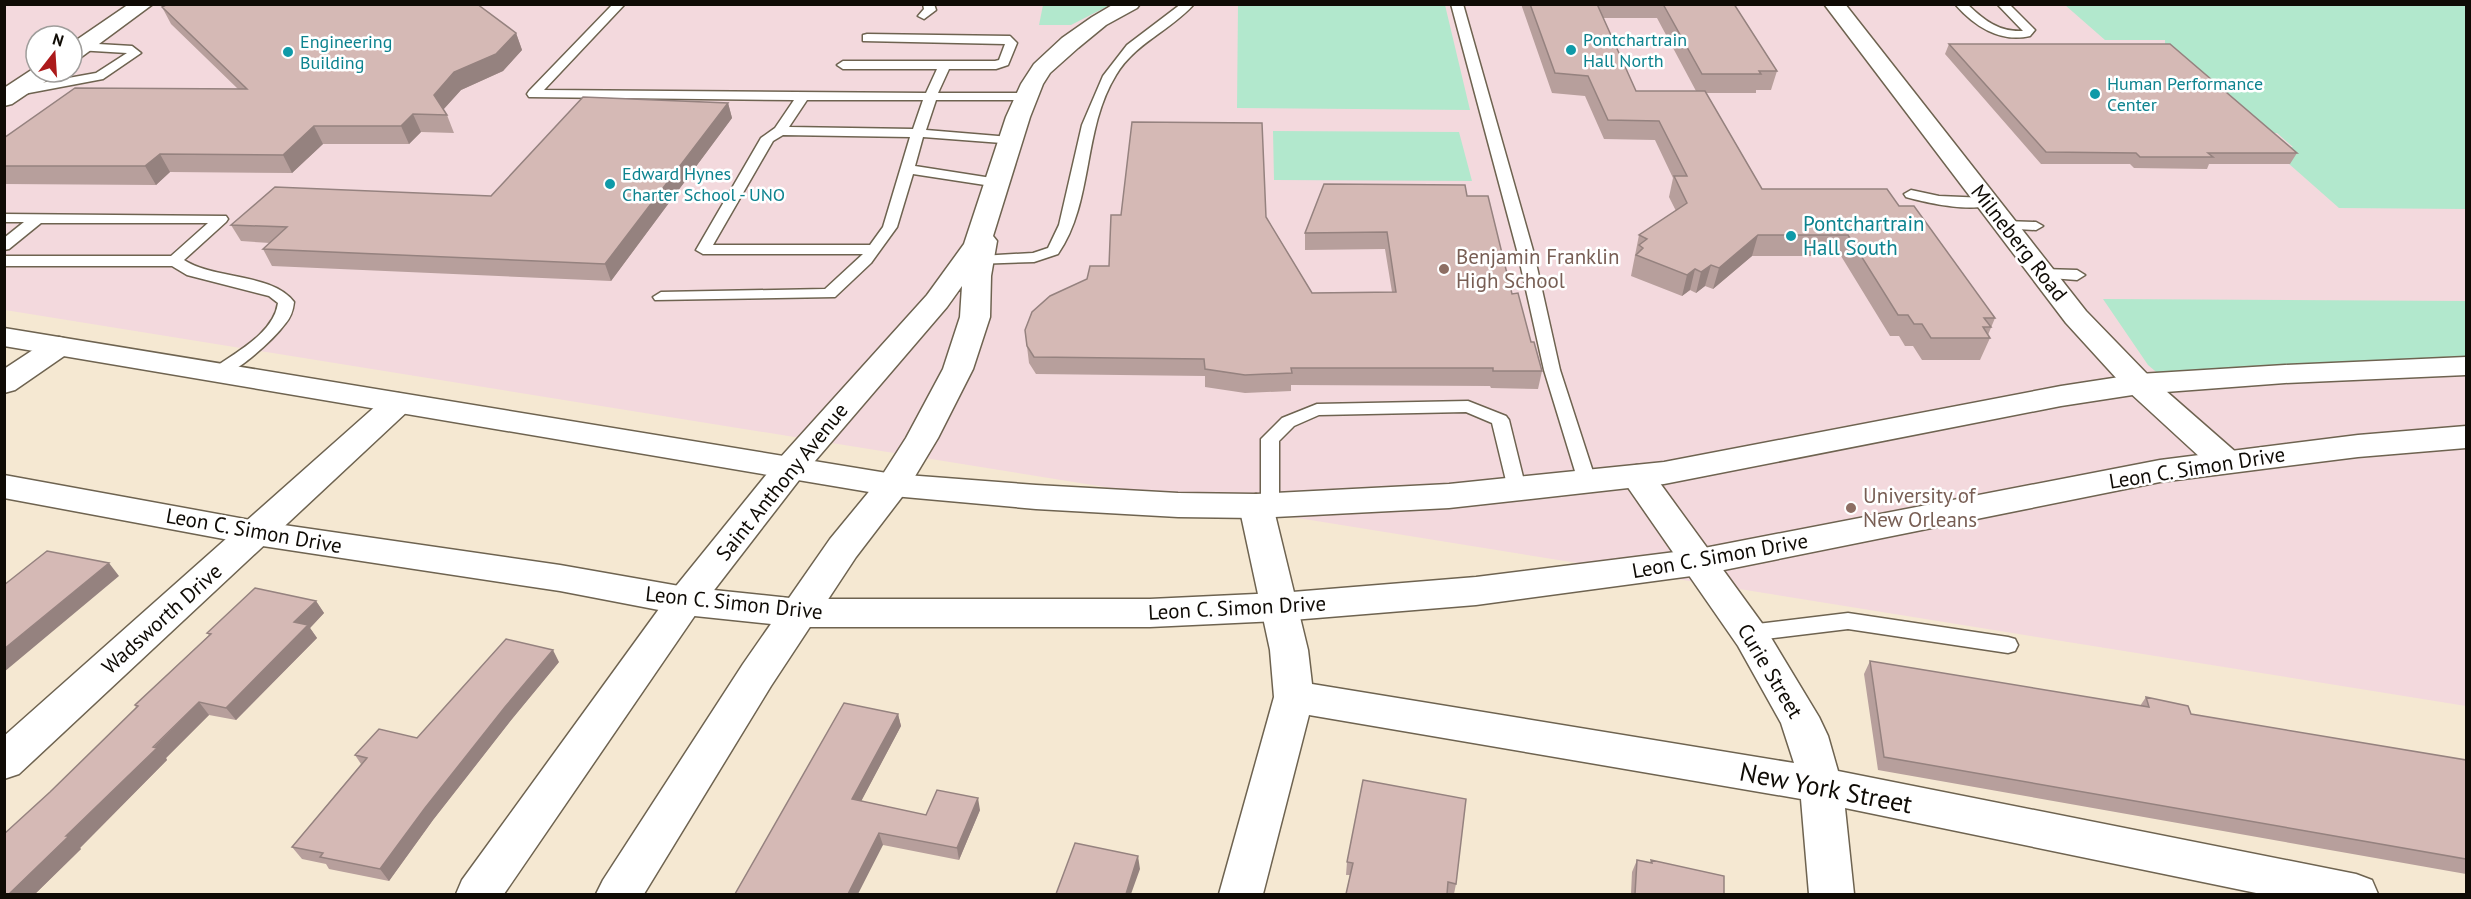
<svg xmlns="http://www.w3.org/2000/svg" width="2471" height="899" viewBox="0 0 2471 899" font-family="'PT Sans',sans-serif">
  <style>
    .education { fill: #f3d9dd; fill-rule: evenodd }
    .green { fill: #b2e8cd }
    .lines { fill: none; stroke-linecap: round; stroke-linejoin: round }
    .lane-casing { stroke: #6e6350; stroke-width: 3 }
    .street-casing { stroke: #6e6350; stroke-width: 3 }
    .secondary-casing { stroke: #6e6350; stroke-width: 3 }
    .lane { fill: #fff; fill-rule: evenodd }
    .street { fill: #fff; fill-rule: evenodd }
    .secondary { fill: #fff; fill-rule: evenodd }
    .wall { fill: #b79f9c; fill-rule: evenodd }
    .shaded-wall { fill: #95827f }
    .building { fill: #d5b9b5; stroke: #95827f; stroke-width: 1.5 }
    .culture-dot { fill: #0f9aa8; stroke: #fff; stroke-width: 2 }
    .education-dot { fill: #8d6e63; stroke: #fff; stroke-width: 2 }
    .labels { text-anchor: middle; stroke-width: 5; stroke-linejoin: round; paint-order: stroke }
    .far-culture-label { font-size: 18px; fill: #0d838f; stroke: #fff; text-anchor: start }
    .culture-label { font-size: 21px; fill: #0d838f; stroke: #fff; text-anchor: start }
    .street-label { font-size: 21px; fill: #0f0b05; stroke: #fff }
    .education-label { font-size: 21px; fill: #785e54; stroke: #fff; text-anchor: start }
    .near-street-label { font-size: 26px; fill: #0f0b05; stroke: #fff }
  </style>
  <rect width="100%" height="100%" fill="#f5e8d2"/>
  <path class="education" d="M4,5H2466V706L5,310ZM36,36H72V72H36Z"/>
  <path class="green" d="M1043,5V4L1110,5L1071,25H1039Z
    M1445,5L1470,110L1237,108L1238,5Z
    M2065,5H2466V209L2339,208L2270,147H2293L2277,133H2255L2165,55V40H2105Z
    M1273,131L1459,132L1472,181L1274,180Z
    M2103,299L2466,301V366L2168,382L2148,365Z"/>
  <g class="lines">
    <defs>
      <path id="lane" d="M613,4H625L544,90L926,93L937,69H843L837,65L843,61H995L999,60L1005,44L863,41V35L867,34L1010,36L1017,43L1008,65L996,69H949L938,93H1026L1030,94L1032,97L1030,100H936L926,130L1010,137L1015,138L1017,141L1015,144L923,137L915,166L998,179L1005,183L998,187L913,174L897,227L871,263L835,297L655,300L653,297L661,292L825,289L863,254H703L696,250L761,138L775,128L794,100L529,97L527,94L529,91ZM807,100H923L913,129L789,127ZM783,135L910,137L883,227L870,245H713L773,141Z
        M923,4H934L936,10L924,19L918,16L924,9Z
        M1181,4H1194C1170,31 1135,43 1116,75C1082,130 1094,202 1058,254L1034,262L975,264L972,261L975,258L980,256L1033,253L1048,248L1059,225L1082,125L1103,76L1127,45Z
        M1451,4H1463L1534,254L1560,370L1596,481L1594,485L1587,487L1580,485L1578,481L1544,370L1518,254Z
        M1955,4H1967C1984,20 1998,32 2023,31L1997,4H2009L2035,30L2030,36C2000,43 1974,26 1955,4Z
        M81,43L132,46L141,53L103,79L13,96L7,92L13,88L96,73L127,53L77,50L75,47Z
        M1911,190L1939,196L1986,198L1993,202C1980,215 1923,202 1906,197L1904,194Z
        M4,214L226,216L228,219L226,222L184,260C215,280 272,273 294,302C293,311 291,317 285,324C275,338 231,380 214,376L212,372L214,368C236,352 274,333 278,303L269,296L187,275L172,266H4V256H171L208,223H41L9,249L4,250V238L24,222H4Z
        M2004,221L2036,222L2043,226L2036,230L1999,228L1997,225L1999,222Z
        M2042,269L2077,270L2085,275L2077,280L2037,277L2034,274Z
        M1468,401L1506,416L1509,420L1526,489L1524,493L1517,495L1510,493L1508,489L1492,423L1466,412L1319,415L1294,426L1279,441V505L1277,510L1270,511L1263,510L1261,505V439L1282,418L1317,404Z
        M1848,613L2008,637L2015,639L2018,645L2015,651L2008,653L1848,629L1749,641L1742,639L1739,633L1742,627L1749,625Z"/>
      <path id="street" d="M129,4H153L80,58L72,60V43Z
        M1114,4H1140L1137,8L1106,25L1078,48L1050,73L1043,84L1030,117L993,236L997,241L991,276L990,317L973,369L938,438L905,493L856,557L771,686L644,894H596L603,880L743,664L830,539L881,477L906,438L943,369L960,317L962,286L947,307L803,475L698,611L504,894H456L462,880L672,591L779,459L927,295L964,244L1006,117L1021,84L1034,64L1062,38L1092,17Z
        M1824,4H1845L2086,311L2150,377L2238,454L2243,462L2238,470L2226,473L2214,470L2128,391L2066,323Z
        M36,67V72H55L52,77L12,104L4,106V88Z
        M59,337L70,340L74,346L70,352L15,390L4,393V369L48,340Z
        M398,393L409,396L414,403L409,410L19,774L4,779V736L387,396Z
        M1637,465L1649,468L1764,626L1819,717L1828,736L1838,771L2356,874L2372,880L2378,894H2261L1845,808L1854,894H1809L1801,799L1309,715L1263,894H1219L1274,697L1270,650L1239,506L1244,498L1256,494L1268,498L1273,506L1308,650L1312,684L1794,763L1781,723L1738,646L1620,476L1625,468Z"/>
      <path id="secondary" d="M4,328L893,474L1036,485L1178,493L1256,494L1449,484L1664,462L2061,386L2139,374L2285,365L2466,357V375L2285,383L2139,394L2061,406L1664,484L1449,508L1256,518L1178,517L1036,509L893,496L4,346Z
        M2466,426V448L2358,457L2160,482L1699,575L1476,605L1280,621L1150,627H799L685,615L560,591L256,545L4,498V475L256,521L560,565L685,587L799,599H1150L1280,593L1476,577L1699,549L2160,460L2358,435Z"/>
    </defs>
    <use href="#lane" class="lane-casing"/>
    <use href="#street" class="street-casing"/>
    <use href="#secondary" class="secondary-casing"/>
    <use href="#lane" class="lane"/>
    <use href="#street" class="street"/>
    <use href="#secondary" class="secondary"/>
  </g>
  <path class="wall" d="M1521,4H1734L1777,71L1771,90H1756V93H1706L1762,189L1899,206L1995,318L1988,335L1990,338L1980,360H1922L1913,346H1905L1899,336H1890L1841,256H1752L1713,289L1705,286L1696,293L1690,290L1682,296L1631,276L1639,235L1676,211L1669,197L1673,178L1655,140L1604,139L1585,96L1552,93ZM1603,18H1657L1696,91H1636Z
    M162,7L516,33L522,50L503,71L461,90L443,110L447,115L454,133L421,132L409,144H323L292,173L170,172L156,185L4,184V138L238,89L171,24Z
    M1949,44L2297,153L2290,164H2209L2207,169L2134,168L2130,164H2041L1945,54Z
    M728,103L732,118L611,281L272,266L263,249L270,243L241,241L231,225L491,196Z
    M1467,196L1512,294L1531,342L1542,371L1538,389L1491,388L1490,386L1291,385V391L1245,393L1205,387V376L1036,374L1029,363L1025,330L1087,279L1109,266L1266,217L1312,293L1392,292L1385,249L1305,250V233Z
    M316,601L324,613L310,628L317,638L236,720L209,715L166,758L167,760L80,848L81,849L35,894H4L50,792L136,708L135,705L209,635L207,633Z
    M1870,661L2140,706L2146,697L2191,714L2466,760V874L1878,770L1864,674Z
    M559,662L512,719L433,820L389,881L329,869L326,864L302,859L292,847L361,764L355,755L417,738Z
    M898,714L901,726L861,801L926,815L980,810L959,860L883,845L735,894Z
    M1637,860L1650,863L1651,860L1724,894H1631L1632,872Z
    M1347,862L1456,884L1454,894H1346L1350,875H1346Z"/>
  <path class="shaded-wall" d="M516,33L522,50L503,71L461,90L441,112L434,95L454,72Z
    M728,103L732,118L611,281L605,264Z
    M413,114L421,132L409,144L401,126Z
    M314,126L323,144L292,173L283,155Z
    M160,154L170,172L156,185L145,166Z
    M1758,235L1752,256L1713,289L1719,268Z
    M1711,265L1705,286L1696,293L1701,272Z
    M1695,269L1690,290L1682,296L1687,275Z
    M109,563L119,576L4,672V649Z
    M316,601L324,613L310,628L317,638L236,720L226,708L294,622Z
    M553,650L559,662L512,719L433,820L389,881L380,869L425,808L505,707Z
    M199,702L209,715L166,758L167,760L80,848L81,849L35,894H9Z
    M898,714L901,726L856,811L852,799Z
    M978,798L980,810L959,860L957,848Z
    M879,833L883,845L858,894H848Z
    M1138,856L1140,869L1131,894H1126Z"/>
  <path class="building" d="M168,4H477L516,33L496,54L454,72L434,95L447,115L413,114L401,126H314L283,155L160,154L145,166H4V138L75,88L247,89L162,7Z
    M1530,4H1597L1636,91H1705L1762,189H1887L1899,206H1914L1995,318H1984L1991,327H1983L1990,338H1931L1922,324H1914L1908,315H1898L1848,235H1758L1719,268L1711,265L1701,272L1695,269L1687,275L1636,255L1643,248L1639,245L1647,239L1639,235L1687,203L1674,176H1687L1659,121L1608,120L1588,76L1555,73Z
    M1663,4H1734L1777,71H1759L1761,74H1702Z
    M1949,44H2170L2297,153H2208L2213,157H2140L2136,153L2046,152Z
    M583,97L728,103L605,264L263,249L287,227L231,225L275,187L491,196Z
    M1132,122L1262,123L1266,217L1312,293L1396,292L1387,232L1305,233L1324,184L1465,185L1467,196H1488L1512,294L1518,293L1531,342H1534L1542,371H1493V368H1291L1292,373L1245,375L1205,369L1204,359L1034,357L1027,346L1025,330L1032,312L1050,296L1087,279L1090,266H1109L1111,215H1121Z
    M47,551L109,563L4,649V585Z
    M255,588L316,601L294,622L308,625L226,708L199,702L153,747L157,748L66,836H69L9,894H4V834L50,792L138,706L135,705L211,634L207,633Z
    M506,639L553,650L505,707L425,808L380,869L320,857L323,853L292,847L367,758L355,755L379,729L417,738Z
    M1870,661L2149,707L2146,697L2188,706L2191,714L2466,760V859L1884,757Z
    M844,703L898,714L852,799L926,815L937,790L978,798L957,848L879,833L848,894H735Z
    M1363,780L1466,799L1456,884L1448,882L1447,894H1346L1353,863L1347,862Z
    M1075,843L1138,856L1126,894H1056Z
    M1637,860L1652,863L1651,860L1724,876V894H1635Z"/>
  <g class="culture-dot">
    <circle cx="1571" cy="50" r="6"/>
    <circle cx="288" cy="52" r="6"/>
    <circle cx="2095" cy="94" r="6"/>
    <circle cx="610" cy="184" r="6"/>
    <circle cx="1791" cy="236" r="6"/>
  </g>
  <g class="education-dot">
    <circle cx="1444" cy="269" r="6"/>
    <circle cx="1851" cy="508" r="6"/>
  </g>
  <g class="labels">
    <g class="far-culture-label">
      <text x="1583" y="46">Pontchartrain<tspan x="1583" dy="21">Hall North</tspan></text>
      <text x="300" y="48">Engineering<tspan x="300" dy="21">Building</tspan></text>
      <text x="2107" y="90">Human Performance<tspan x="2107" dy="21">Center</tspan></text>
      <text x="622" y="180">Edward Hynes<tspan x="622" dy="21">Charter School - UNO</tspan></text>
    </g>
    <g class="culture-label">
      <text x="1803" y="231">Pontchartrain<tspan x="1803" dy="24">Hall South</tspan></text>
    </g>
    <g class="street-label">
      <text transform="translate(2019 243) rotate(52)" y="7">Milneberg Road</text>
      <text transform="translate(2197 468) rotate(-9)" y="7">Leon C. Simon Drive</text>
      <text transform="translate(782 482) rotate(-51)" y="7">Saint Anthony Avenue</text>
      <text transform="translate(254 531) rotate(10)" y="7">Leon C. Simon Drive</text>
      <text transform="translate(1720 556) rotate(-10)" y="7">Leon C. Simon Drive</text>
      <text transform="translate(734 603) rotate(6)" y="7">Leon C. Simon Drive</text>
      <text transform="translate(1237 608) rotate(-3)" y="7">Leon C. Simon Drive</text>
      <text transform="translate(162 619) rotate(-42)" y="7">Wadsworth Drive</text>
      <text transform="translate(1770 671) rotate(59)" y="7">Curie Street</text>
    </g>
    <g class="education-label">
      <text x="1456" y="264">Benjamin Franklin<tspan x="1456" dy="24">High School</tspan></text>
      <text x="1863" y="503">University of<tspan x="1863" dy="24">New Orleans</tspan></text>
    </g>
    <g class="near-street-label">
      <text transform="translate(1826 788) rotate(11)" y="9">New York Street</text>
    </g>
  </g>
  <rect width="2471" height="899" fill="none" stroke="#0f0b05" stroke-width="12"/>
  <g transform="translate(54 54) rotate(17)"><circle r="28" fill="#ffffff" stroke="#9f9d9b" stroke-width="1.5"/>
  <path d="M0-4.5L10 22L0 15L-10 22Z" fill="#ac1a1b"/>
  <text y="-9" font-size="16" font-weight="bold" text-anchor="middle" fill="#0f0b05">N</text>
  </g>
</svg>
